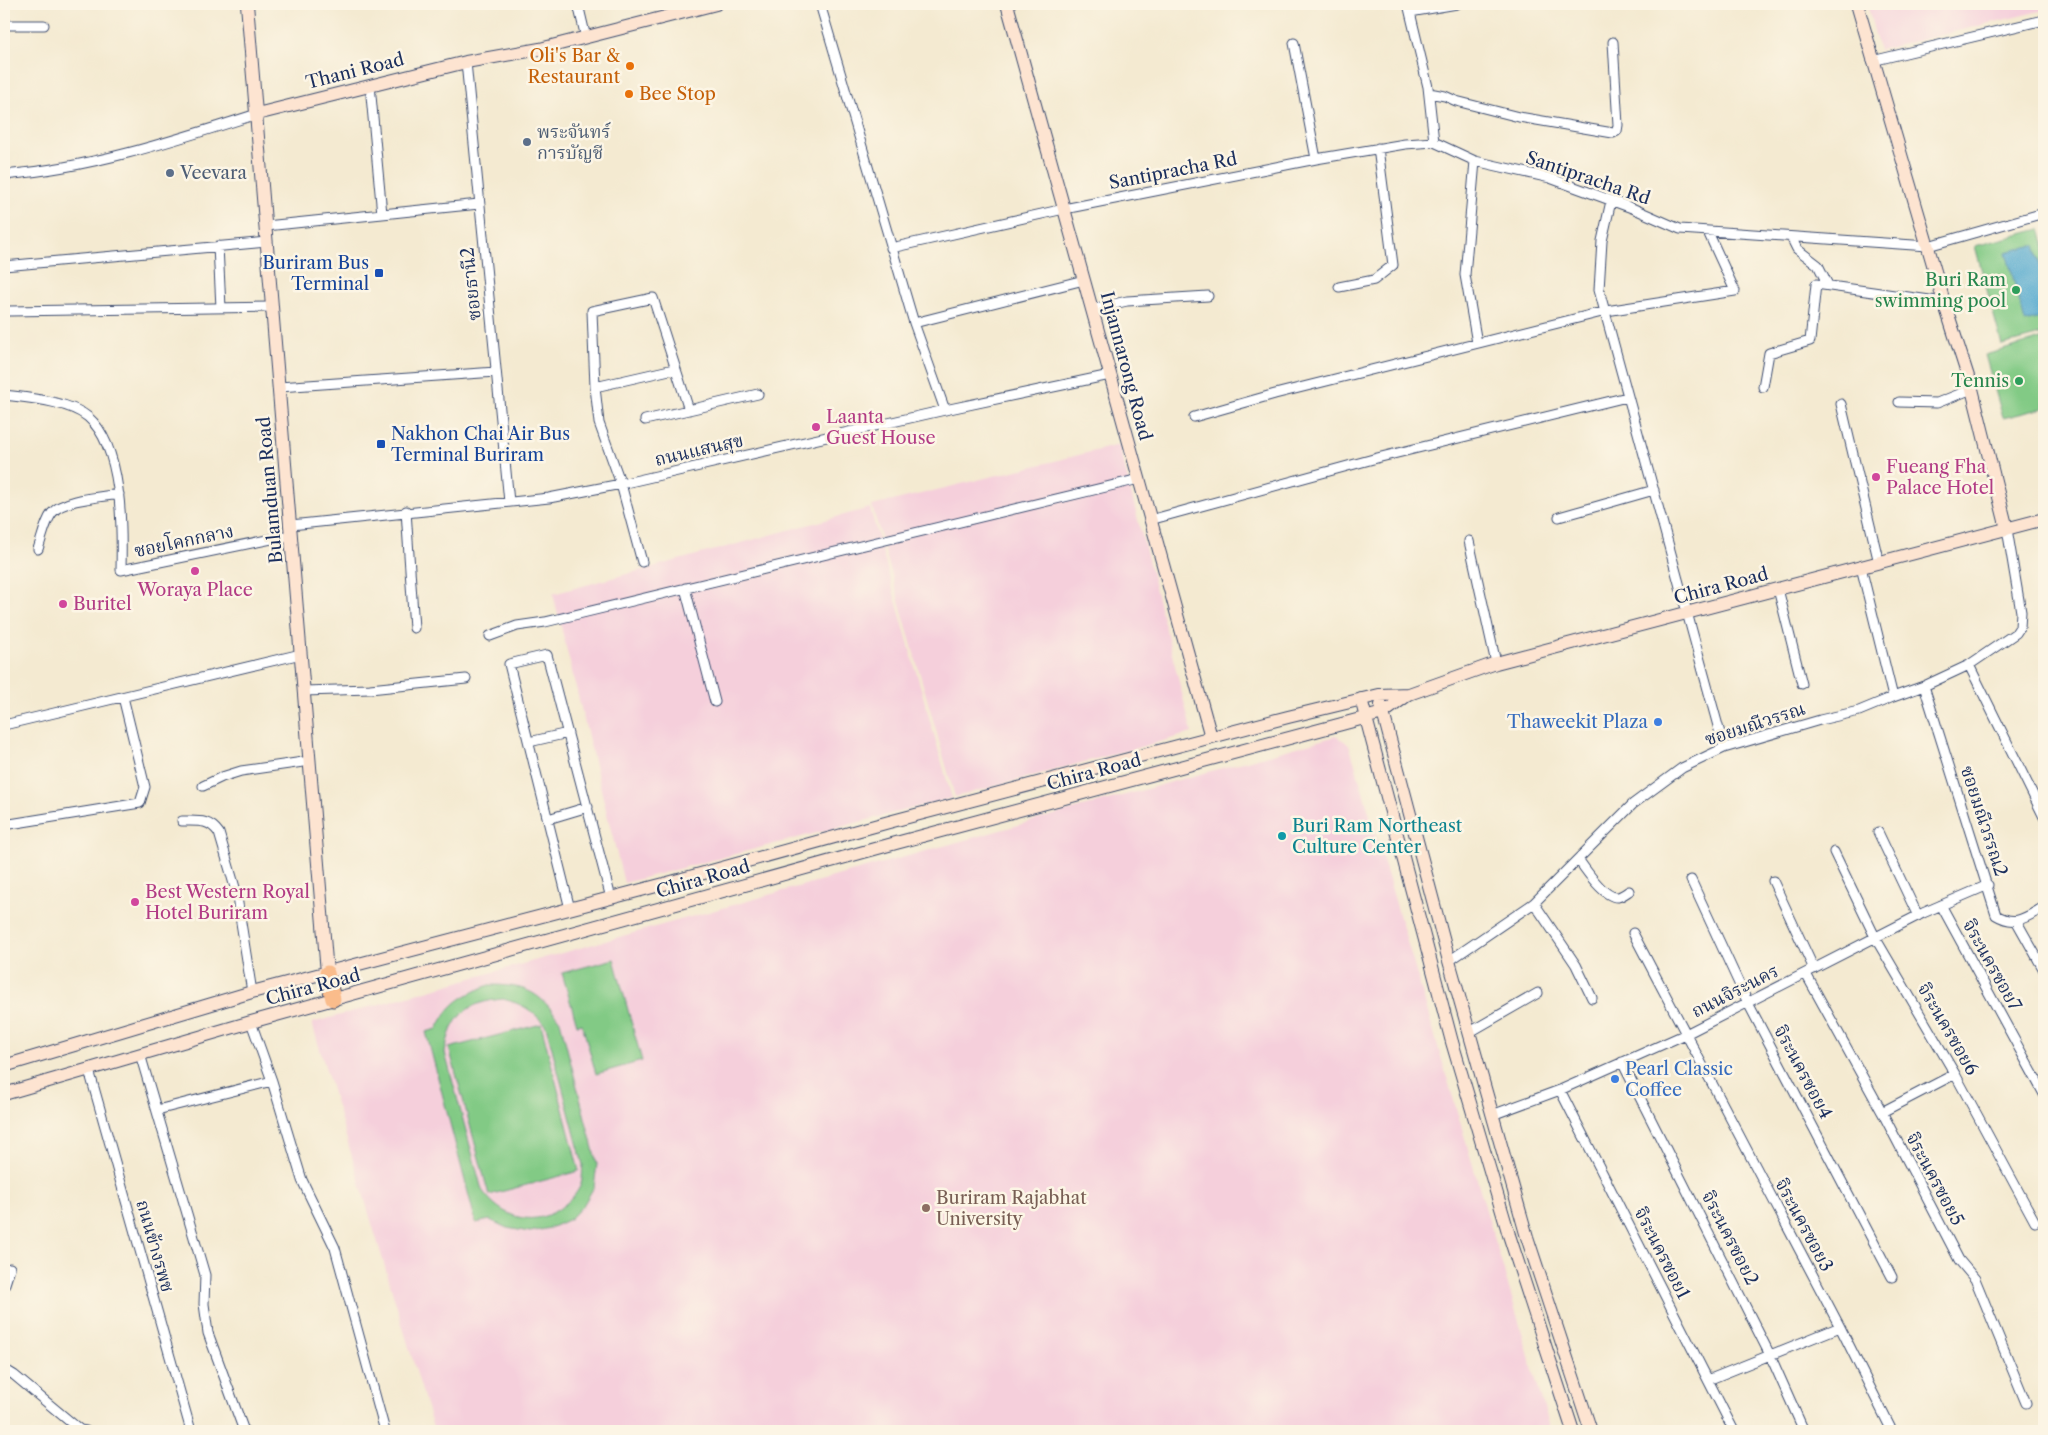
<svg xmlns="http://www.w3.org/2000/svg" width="2048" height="1435" viewBox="0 0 2048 1435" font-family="'Libre Caslon Text','Noto Serif Thai',serif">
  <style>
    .built { fill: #f5cfdb }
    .green { fill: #82ca85; stroke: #4e7c72; fill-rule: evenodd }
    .water { fill: #53a9cf; stroke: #376c96 }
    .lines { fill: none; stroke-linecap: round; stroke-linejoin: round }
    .street-casing { stroke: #3c4b6f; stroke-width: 11 }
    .secondary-casing { stroke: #3c4b6f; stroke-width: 14 }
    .primary-casing { stroke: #3c4b6f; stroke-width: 17 }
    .street { stroke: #fff; stroke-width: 9 }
    .secondary { stroke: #fde4d1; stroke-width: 12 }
    .primary { stroke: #fabc8b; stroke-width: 15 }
    .food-dot { fill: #e8710a; stroke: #fcf5e5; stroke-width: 2 }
    .service-dot { fill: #5c6f8a; stroke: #fcf5e5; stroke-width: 2 }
    .transit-dot { fill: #1a4fb4; stroke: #fcf5e5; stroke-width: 2 }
    .leisure-dot { fill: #2e9e5b; stroke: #fcf5e5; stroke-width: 2 }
    .hotel-dot { fill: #d1479c; stroke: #fcf5e5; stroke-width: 2 }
    .shop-dot { fill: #3f7fe0; stroke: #fcf5e5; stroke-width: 2 }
    .culture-dot { fill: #0f9aa8; stroke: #fcf5e5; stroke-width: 2 }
    .education-dot { fill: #8d6e63; stroke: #fcf5e5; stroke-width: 2 }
    .labels { text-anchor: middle; stroke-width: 5; stroke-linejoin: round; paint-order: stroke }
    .food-label { font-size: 18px; fill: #c56008; stroke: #fcf5e5; text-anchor: end }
    .street-label { font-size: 18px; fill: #1b2f5e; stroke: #fcf5e5 }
    .service-label { font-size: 18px; fill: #4e5e75; stroke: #fcf5e5; text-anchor: start }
    .transit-label { font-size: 18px; fill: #164399; stroke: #fcf5e5; text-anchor: end }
    .leisure-label { font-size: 18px; fill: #27864d; stroke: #fcf5e5; text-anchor: end }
    .hotel-label { font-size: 18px; fill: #b23c85; stroke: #fcf5e5; text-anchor: start }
    .shop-label { font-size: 18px; fill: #366cbe; stroke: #fcf5e5; text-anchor: end }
    .culture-label { font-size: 18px; fill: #0d838f; stroke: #fcf5e5; text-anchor: start }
    .education-label { font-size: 18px; fill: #785e54; stroke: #fcf5e5; text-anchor: start }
  </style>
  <rect width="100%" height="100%" fill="#fcf5e5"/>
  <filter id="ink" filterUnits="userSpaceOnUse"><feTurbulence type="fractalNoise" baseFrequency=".02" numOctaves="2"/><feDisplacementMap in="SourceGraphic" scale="10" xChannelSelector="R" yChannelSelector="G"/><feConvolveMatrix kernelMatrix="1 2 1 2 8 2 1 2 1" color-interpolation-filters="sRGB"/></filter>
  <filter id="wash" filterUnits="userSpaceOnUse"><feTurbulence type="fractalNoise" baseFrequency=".0096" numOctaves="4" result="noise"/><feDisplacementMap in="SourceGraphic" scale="20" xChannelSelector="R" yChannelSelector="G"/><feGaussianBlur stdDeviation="1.12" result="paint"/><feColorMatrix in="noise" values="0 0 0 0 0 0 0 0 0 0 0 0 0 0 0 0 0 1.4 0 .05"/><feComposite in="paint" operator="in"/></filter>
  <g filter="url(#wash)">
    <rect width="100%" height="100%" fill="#f4ead1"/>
    <path class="built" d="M1867,4H2044V10L1879,50Z
      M1119,445L1192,733L955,797L872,506Z
      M870,508L952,798L624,883L553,594Z
      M1336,736L1349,744L1551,1431H434L312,1023Z"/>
    <path class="green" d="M2040,229L2044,243V334L2002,345L1975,246Z
      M2044,338V408L2003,418L1985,355Z
      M614,959L642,1061L596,1074L582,1024L577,1025L562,973Z
      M489,985C525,985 539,991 560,1021L597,1164L594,1187L584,1204L570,1219L550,1228L530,1232L507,1228L490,1220L476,1223L426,1032L437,1029C450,1002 462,996 489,985ZM503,999C523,1004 532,1010 546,1026L583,1165C582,1170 583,1178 581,1184C578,1192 571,1200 564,1205C536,1229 502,1219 482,1190L445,1053C451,1016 467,1002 503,999Z
      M541,1024L579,1171L489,1195L449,1048Z"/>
    <path class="water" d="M2035,245L2044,281V317L2025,322L2006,252Z"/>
  </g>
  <g filter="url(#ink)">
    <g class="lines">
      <defs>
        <path id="street" d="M578,4L586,38
          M820,4L914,323L945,410
          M1408,4L1428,87L1434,142
          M1410,12L1457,4
          M4,25H44
          M1294,43L1316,159
          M1872,61L2044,20
          M466,62L509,502
          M370,85L382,214
          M1429,93L1445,96L1456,101L1519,117L1613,133L1617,131L1618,125L1613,42
          M1475,161L1465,275L1477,343
          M4,175C91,168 173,141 257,114
          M1611,201L1602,241L1599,290L1724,748
          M266,226L479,204
          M1791,237L1797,249L1818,265L1828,285
          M218,246L221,308
          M891,248L1064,209L1316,159L1405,144L1434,142L1475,161L1550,178L1632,208L1680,229L1928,246L2044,213
          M4,266L267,242
          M1339,287L1374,280L1393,265L1378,148
          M1092,309L1127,301L1208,296
          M9,311L272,307
          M914,323L1084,280
          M279,387L496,372
          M595,387L674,369
          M1763,387L1769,353L1810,341L1816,284L1944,302
          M4,395C28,398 69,401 88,417C123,447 122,528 121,570L291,535
          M1899,402L1937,403L1972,389
          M1841,404L1879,563
          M1194,417L1275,394L1606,311L1735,291L1708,232
          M645,420L758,394
          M406,511L414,628
          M1559,517L1654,490
          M1150,520L1377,458L1627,397
          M291,525L549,498L621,484L945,410L1110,375
          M1469,541L1496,663
          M38,549C42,538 45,522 52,513C63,499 101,497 119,494
          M642,562L621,484L599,423L595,387L592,311L653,298L689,410
          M1861,567L1893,697
          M685,588L715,702
          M1778,589L1802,684
          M490,636L517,626L545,622L1139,479
          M1969,665L2044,817
          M1924,686L1996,915C2016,927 2026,917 2044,907
          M304,691L370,689L466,679
          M4,725L301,654
          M529,742L568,733
          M203,786L222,777L241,771L310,761
          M548,819L588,807
          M182,821C198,821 209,819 219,833L236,891L252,992
          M4,822V825L140,803L145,787L123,697
          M1878,832L1918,916
          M1834,852L1876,939L1955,1074L2035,1222
          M1578,859C1585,869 1605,899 1618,897C1622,896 1626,893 1629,891
          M1691,880L1748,1003L1892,1277
          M1773,881L1814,969
          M1534,903L1576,965L1592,998
          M1941,905L2044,1094
          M570,909L509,664L547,655L611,898
          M2017,922L2044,970
          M1633,933L1840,1327L1892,1431
          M1449,961L1534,903L1633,804L1682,768L1724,748L1820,720L1859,711L1893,697L1924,686L1969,665L2016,633L2020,627L2021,612L2007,529
          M1806,974L1882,1112L1959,1260L1975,1279L2026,1403
          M251,1022L272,1081
          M1470,1032L1538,993
          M140,1054L205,1275L204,1304L208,1333L244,1431
          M1622,1062L1770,1355L1804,1431
          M89,1070L191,1431
          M1560,1090L1734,1431
          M157,1110L272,1081L302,1180L335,1248L385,1431
          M1882,1112L1955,1074
          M1492,1115L1560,1090L1686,1034L1923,913L1988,885
          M4,1287L10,1268
          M4,1369L14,1375L80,1430L86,1431
          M1708,1380L1840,1327"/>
        <path id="secondary" d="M247,4L327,973
          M1007,4L1211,737
          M1857,4L1944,302L1972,389L2007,529
          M257,114L466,62L540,49L716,4
          M1361,699L1452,1042L1509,1235L1573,1431
          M1381,705L1449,961L1527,1237L1591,1431
          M4,1066L252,992L664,884L889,822L1288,717L1379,695L1409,694
          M4,1094L251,1022L896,843L1383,713L1409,694L1496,663L2044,519"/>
        <path id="primary" d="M327,973L333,999"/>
      </defs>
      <use href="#street" class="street-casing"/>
      <use href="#secondary" class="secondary-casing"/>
      <use href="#primary" class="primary-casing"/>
      <use href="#street" class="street"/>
      <use href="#secondary" class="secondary"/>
      <use href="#primary" class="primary"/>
    </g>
  </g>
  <g class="food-dot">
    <circle cx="630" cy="66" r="5"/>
    <circle cx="629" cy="94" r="5"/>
  </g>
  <g class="service-dot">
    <circle cx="527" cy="142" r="5"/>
    <circle cx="170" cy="173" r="5"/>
  </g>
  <g class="transit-dot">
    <rect x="374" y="268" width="10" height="10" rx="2.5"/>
    <rect x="376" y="439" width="10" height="10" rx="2.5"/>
  </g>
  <g class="leisure-dot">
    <circle cx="2016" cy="290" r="5"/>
    <circle cx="2019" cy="381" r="5"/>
  </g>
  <g class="hotel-dot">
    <circle cx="816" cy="427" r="5"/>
    <circle cx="1876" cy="477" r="5"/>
    <circle cx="195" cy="571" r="5"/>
    <circle cx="63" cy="604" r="5"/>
    <circle cx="135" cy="902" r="5"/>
  </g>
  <g class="shop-dot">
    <circle cx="1658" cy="722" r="5"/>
    <circle cx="1615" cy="1079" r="5"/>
  </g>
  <circle class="culture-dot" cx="1282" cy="836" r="5"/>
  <circle class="education-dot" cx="926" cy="1208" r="5"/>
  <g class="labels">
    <g class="food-label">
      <text x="620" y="62">Oli's Bar &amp;<tspan x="620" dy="21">Restaurant</tspan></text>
      <text x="639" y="100" text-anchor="start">Bee Stop</text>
    </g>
    <g class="street-label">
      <text transform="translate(355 71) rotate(-14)" y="6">Thani Road</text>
      <text transform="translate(1173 171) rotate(-11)" y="6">Santipracha Rd</text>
      <text transform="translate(1588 178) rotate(19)" y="6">Santipracha Rd</text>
      <text transform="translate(471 284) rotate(-96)" y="6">ซอยธานี2</text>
      <text transform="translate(1126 366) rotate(75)" y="6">Injannarong Road</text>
      <text transform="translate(699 450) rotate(-13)" y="6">ถนนแสนสุข</text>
      <text transform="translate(270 490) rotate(-95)" y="6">Bulamduan Road</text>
      <text transform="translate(184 541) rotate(-12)" y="6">ซอยโคกกลาง</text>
      <text transform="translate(1721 586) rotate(-15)" y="6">Chira Road</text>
      <text transform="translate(1755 724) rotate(-18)" y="6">ซอยมณีวรรณ</text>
      <text transform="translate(1094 772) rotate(-15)" y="6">Chira Road</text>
      <text transform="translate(1984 821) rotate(72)" y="6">ซอยมณีวรรณ2</text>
      <text transform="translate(703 879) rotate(-16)" y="6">Chira Road</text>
      <text transform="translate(1992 965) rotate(61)" y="6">จิระนครซอย7</text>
      <text transform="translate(313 987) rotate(-15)" y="6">Chira Road</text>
      <text transform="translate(1735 991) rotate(-27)" y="6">ถนนจิระนคร</text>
      <text transform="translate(1948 1029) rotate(60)" y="6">จิระนครซอย6</text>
      <text transform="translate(1803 1072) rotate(62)" y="6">จิระนครซอย4</text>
      <text transform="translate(1935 1179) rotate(62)" y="6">จิระนครซอย5</text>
      <text transform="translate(1804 1225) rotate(62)" y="6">จิระนครซอย3</text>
      <text transform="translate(1730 1238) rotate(63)" y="6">จิระนครซอย2</text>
      <text transform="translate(155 1246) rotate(74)" y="6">ถนนข้างรพช</text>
      <text transform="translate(1662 1253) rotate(63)" y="6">จิระนครซอย1</text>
    </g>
    <g class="service-label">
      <text x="537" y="138">พระจันทร์<tspan x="537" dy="21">การบัญชี</tspan></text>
      <text x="180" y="179">Veevara</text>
    </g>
    <g class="transit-label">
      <text x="369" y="269">Buriram Bus<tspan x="369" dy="21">Terminal</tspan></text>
      <text x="391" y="440" text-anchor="start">Nakhon Chai Air Bus<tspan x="391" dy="21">Terminal Buriram</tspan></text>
    </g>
    <g class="leisure-label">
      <text x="2006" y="286">Buri Ram<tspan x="2006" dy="21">swimming pool</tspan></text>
      <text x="2009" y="387">Tennis</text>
    </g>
    <g class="hotel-label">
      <text x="826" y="423">Laanta<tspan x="826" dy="21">Guest House</tspan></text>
      <text x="1886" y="473">Fueang Fha<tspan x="1886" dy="21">Palace Hotel</tspan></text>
      <text x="195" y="596" text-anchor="middle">Woraya Place</text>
      <text x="73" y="610">Buritel</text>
      <text x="145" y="898">Best Western Royal<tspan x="145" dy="21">Hotel Buriram</tspan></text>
    </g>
    <g class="shop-label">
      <text x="1648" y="728">Thaweekit Plaza</text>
      <text x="1625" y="1075" text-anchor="start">Pearl Classic<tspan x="1625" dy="21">Coffee</tspan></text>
    </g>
    <g class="culture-label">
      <text x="1292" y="832">Buri Ram Northeast<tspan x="1292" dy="21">Culture Center</tspan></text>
    </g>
    <g class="education-label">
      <text x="936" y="1204">Buriram Rajabhat<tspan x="936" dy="21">University</tspan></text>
    </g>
  </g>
  <rect width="2048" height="1435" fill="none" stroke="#fcf5e5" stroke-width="20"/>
</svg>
